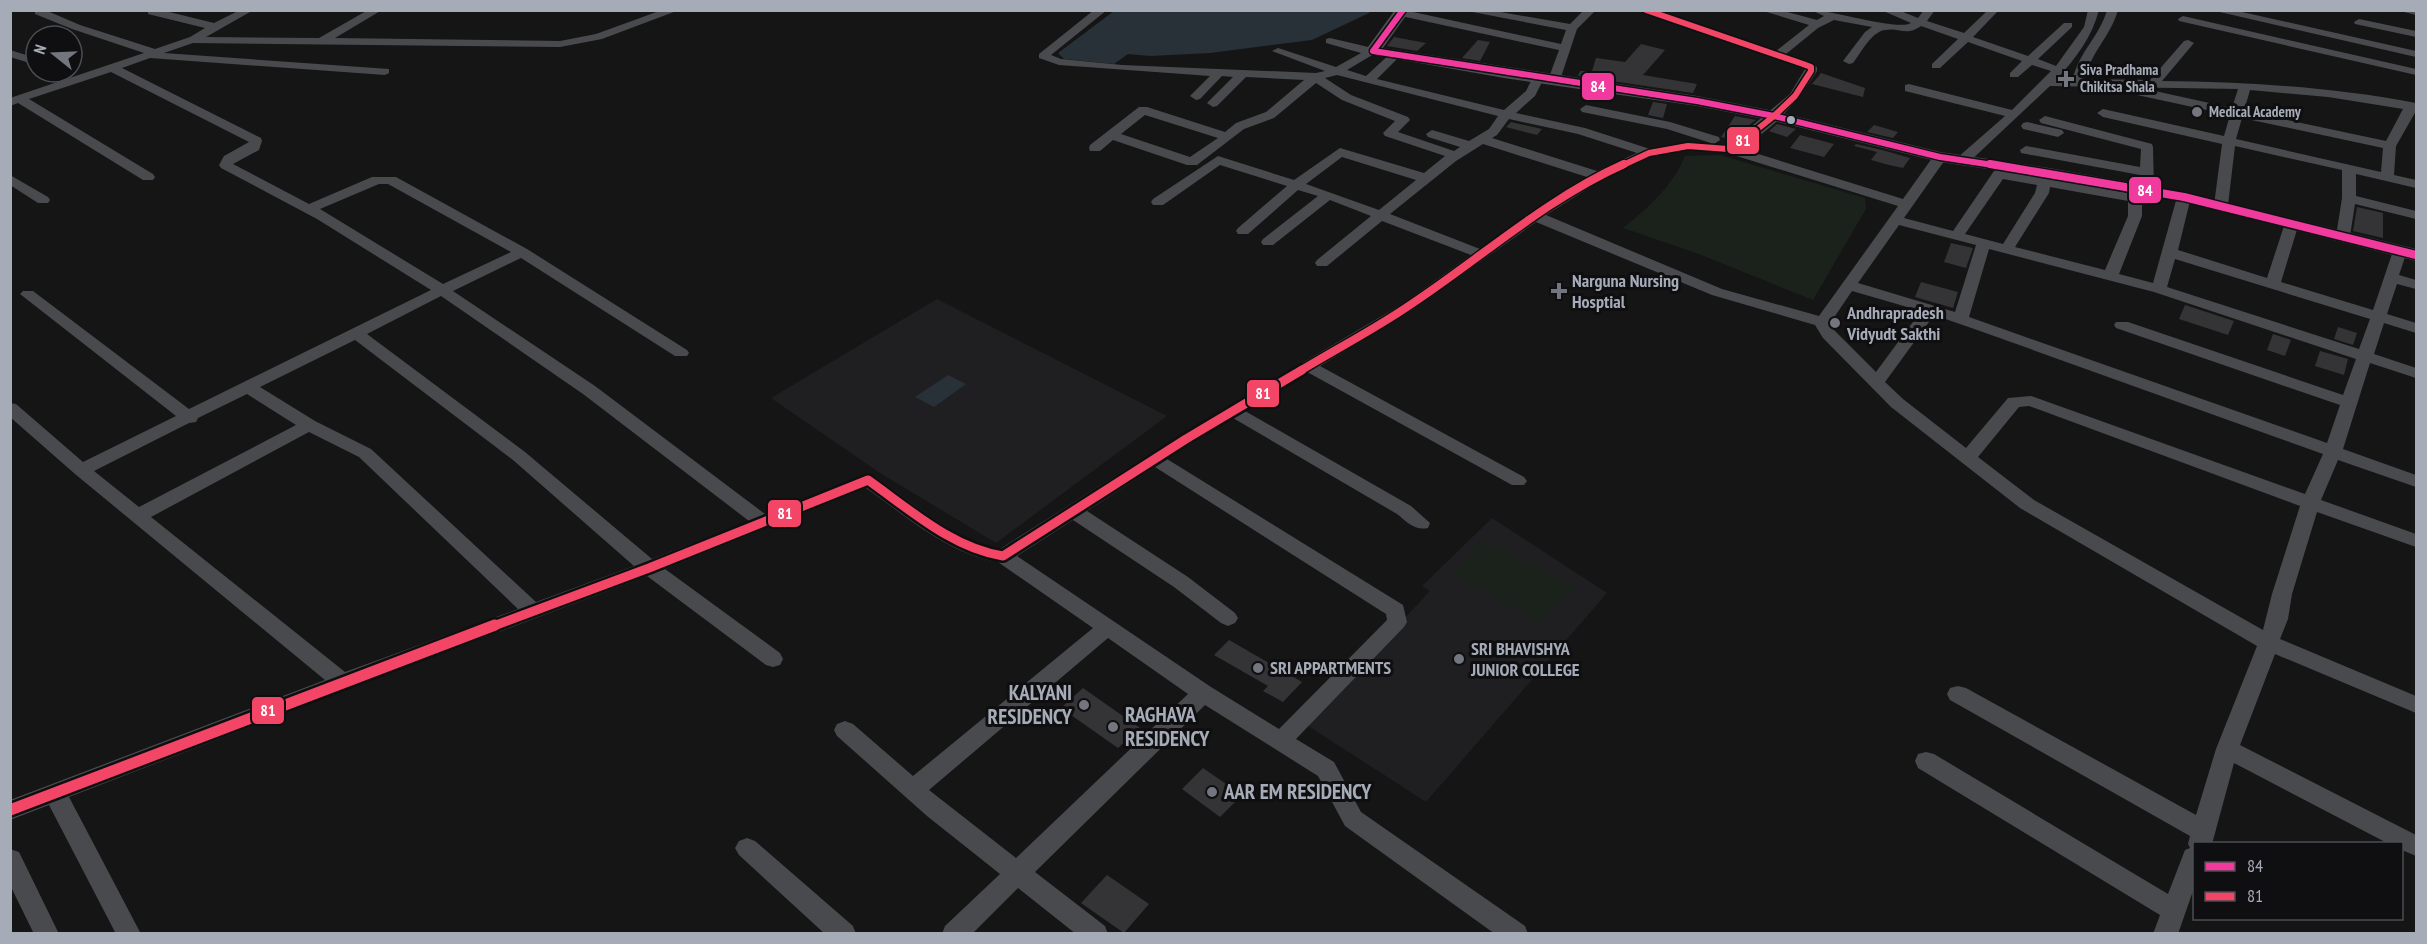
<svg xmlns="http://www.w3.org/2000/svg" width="2427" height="944" viewBox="0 0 2427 944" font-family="'PT Sans Narrow',sans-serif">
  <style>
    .built { fill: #1f1f21 }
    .green { fill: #1b221c }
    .water { fill: #283137 }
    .building { fill: #343436 }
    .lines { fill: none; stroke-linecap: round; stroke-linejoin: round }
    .minor { fill: #494a4e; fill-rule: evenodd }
    .major { fill: #4b4d50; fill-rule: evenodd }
    .bus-1-far1-casing { stroke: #0f0f11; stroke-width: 9 }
    .bus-1-casing { stroke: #0f0f11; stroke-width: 11 }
    .bus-2-far3-casing { stroke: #0f0f11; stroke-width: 9 }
    .bus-2-far2-casing { stroke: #0f0f11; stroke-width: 11 }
    .bus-2-far1-casing { stroke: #0f0f11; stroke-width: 14 }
    .bus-2-casing { stroke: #0f0f11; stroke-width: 16 }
    .bus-1-far1 { stroke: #f13a9d; stroke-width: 6 }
    .bus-1 { stroke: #f13a9d; stroke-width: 8 }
    .bus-2-far3 { stroke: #f34667; stroke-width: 6 }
    .bus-2-far2 { stroke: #f34667; stroke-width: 8 }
    .bus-2-far1 { stroke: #f34667; stroke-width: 9 }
    .bus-2 { stroke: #f34667; stroke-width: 11 }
    .poi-dot { fill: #73767e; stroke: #0f0f11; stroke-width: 2 }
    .bus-dot { fill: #a5abb7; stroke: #0f0f11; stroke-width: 2 }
    .labels { text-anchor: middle; stroke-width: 6; stroke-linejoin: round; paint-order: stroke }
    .far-poi-label { font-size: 15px; font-weight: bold; fill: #a5abb7; stroke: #0f0f11; text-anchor: start }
    .poi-label { font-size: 18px; font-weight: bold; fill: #a5abb7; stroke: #0f0f11; text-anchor: start }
    .near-poi-label { font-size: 21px; font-weight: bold; fill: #a5abb7; stroke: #0f0f11; text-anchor: start }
    .line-badge { stroke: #0f0f11; stroke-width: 2 }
    .badge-label { font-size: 16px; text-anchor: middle; font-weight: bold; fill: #fff }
  </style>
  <rect width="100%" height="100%" fill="#151515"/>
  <path class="built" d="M937,299L1167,416L996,543L880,473L771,398Z
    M1492,518L1607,593L1426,802L1305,724L1430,591L1422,586Z"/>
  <path class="green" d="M1720,155L1865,198L1866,209L1813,300L1699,254L1623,228C1648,208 1673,186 1685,156Z
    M1483,539L1575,587L1540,623L1451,574Z"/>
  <path class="water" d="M1114,11H1370L1369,13L1312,40L1210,53L1150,56L1128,54L1114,64L1064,59L1058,53Z
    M948,375L966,384L934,407L915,397Z"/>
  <path class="building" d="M1394,37L1426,43L1417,51L1387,46Z
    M1478,40L1490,42L1480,61L1462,58Z
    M1641,44L1665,50L1643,75L1697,84L1693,93L1578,76L1580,71H1592L1596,58L1625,62Z
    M1821,73L1865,88L1863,97L1812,84Z
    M1653,102L1667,104L1663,118L1648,115Z
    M1735,116L1756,120L1749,125H1746L1731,139L1721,137Z
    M1511,122L1542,129L1537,135L1506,127Z
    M1777,124L1796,129L1787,137L1769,131Z
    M1874,125L1898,132L1893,138L1867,132Z
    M1800,135L1834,144L1824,157L1790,148Z
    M1856,144L1882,150L1910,158L1903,168L1889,165L1871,160L1877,152L1854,146Z
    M2357,207L2383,213V238L2353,231Z
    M1951,243L1973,248L1966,268L1944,262Z
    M1921,282L1958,292L1953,308L1915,297Z
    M2185,305L2234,321L2228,335L2179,319Z
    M2338,327L2357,333L2353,345L2334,339Z
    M2273,334L2291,340L2285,356L2267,350Z
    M2320,351L2348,359L2344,375L2315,366Z
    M1229,640L1302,682L1283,702L1263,691L1268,686L1214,655Z
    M1083,688L1140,728L1118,748L1061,708Z
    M1203,768L1242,795L1220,817L1182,789Z
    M1107,875L1149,904L1124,933L1081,903Z"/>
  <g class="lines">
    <path class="minor" d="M35,10H45L80,25L155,49L190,37L205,28L148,14V10H161L214,23L240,10L250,12L206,37L319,38L368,10H382L335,38L560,41L596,34L662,10H679L602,39L560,47L193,43L164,53L389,69V73L385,75L150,58L122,68L261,138L262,141L259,150L233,164L309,204L372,177H396L527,249L687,350L689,353L687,356H675L521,258L453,291L595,386L765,514L868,474L874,476C910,501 957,542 1000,549L1180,435L1404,303L1471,255L1382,221L1327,266H1317L1315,263L1317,260L1371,216L1330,200L1273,245H1263L1261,242L1263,239L1318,196L1298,190L1248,234H1238L1236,231L1238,228L1287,186L1220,165L1163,205H1153L1151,202L1153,199L1218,156L1294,180L1340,148L1424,173L1445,156L1385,136L1383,133L1395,121L1342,100L1316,83L1274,118L1244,129L1197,165H1187L1113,140L1100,151H1090L1089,148L1090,145L1139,107H1147L1225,132L1236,123L1266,112L1304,80L1246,77L1217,106L1213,107L1207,103L1233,77L1222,76L1200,99L1196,100L1190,96L1210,76L1059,65L1039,58V54L1094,10H1107L1051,55L1061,59L1122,65L1316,73L1325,71L1272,51L1278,48L1336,67L1361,53L1326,43V39L1330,38L1377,49L1379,51L1347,70L1366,76L1392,52H1400V56L1377,79L1504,110L1526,91L1534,75H1542L1544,78L1535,96L1516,113L1585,128L1650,149L1688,142L1726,145L1735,140L1790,94L1805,69L1641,10H1658L1776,51L1809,25L1760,10H1780L1817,20L1824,16L1811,10C1832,10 1898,31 1911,23L1881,10H1898L1918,18L1924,10H1935L1927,21L1964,33L1988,10H1999L1973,37L2028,56L2064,23H2072V27L2038,59L2056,66L2084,27L2088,10H2099C2092,37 2076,58 2057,79H2073C2078,53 2100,36 2107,10H2118C2111,36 2090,53 2085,79L2150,80L2184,41L2188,40L2194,43L2162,81C2248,82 2332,87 2416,103V111L2396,146L2394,175L2416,180V188L2356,174V196L2416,211V219L2355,204L2350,236L2343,240L2336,236L2342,198V170L2235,146L2228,205L2221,209L2214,205L2222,144L2103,117L2097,113L2103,109L2224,136L2230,115L2137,95L2131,91L2137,87L2232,108L2238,89L2050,86L1967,164H1957L1955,161L1957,158L2005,116L1905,91V85L1909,84L2012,110L2051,71L2032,65L2018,77H2010V73L2022,61L1968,42L1940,68H1932V64L1958,39L1921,26C1905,37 1901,27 1885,30C1871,32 1861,53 1853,63L1849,64L1843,61L1865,32L1872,27L1834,20L1818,28L1786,54L1817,67V71C1798,101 1772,132 1739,148L1903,199L1935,154H1945L1947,157L1904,218L1953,231L1994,171L2008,164L2015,168L2011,172L2040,177L2044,170L2049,169L2056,173L2052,179L2128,193L2130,184L2140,185V175L2021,153L2020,150L2026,146L2140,167L2141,149L2041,123L2039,120L2045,116L2152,144L2153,147L2154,189L2147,193L2142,191V216L2119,274L2153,283L2177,197L2184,193L2191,197L2178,250L2267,278L2285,223L2292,219L2297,220L2299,223L2281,282L2373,310L2393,251L2400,247L2405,248L2407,251L2399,275L2416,280V289L2397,284L2387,314L2416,323V333L2384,323L2374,354L2416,368V378L2370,363L2343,449L2416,475V487L2338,460L2321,500L2416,534V547L2317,512L2292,594L2288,619L2280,639L2416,696V713L2275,654L2240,745L2416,835V856L2402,850V844H2389L2234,763L2212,844H2194V888L2178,934H2153L2160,915L1918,768L1915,761L1918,754L1926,752L1934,754L2168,894L2185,850L2190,848L2188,844L2190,836L1950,700L1947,694L1950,688L1958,686L1966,688L2196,815L2216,749L2257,646L2020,508L1891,407L1823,338L1815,325L1712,295L1536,222L1414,309L1320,366L1524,477L1527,481L1524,485H1512L1309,373L1245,411L1411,506L1430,523L1428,528C1415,531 1407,522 1397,514L1233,418L1167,459L1403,605L1407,622L1404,627L1296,739L1334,762L1361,812L1525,926L1528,934H1495L1345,826L1318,776L1205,705L1035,872L1105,926L1108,934H1076L1018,888L972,934H942L945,926L1000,874L927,816L837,736L834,730L837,724L845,721L853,724L913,776L1093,628L998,562C948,554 906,516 866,488L665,569L780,653L783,659L780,665L773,667L766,665L647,576L350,688L69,797L141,934H116L49,805L10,820V800L325,680L75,474L10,417V403L16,404L83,462L176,416L20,294L23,291H33L189,409L431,290L317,219L221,168L219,165L224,156L249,142L111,72L29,99L153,174L155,177L153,180H143L18,103L10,106V98L144,53L72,29L35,14ZM1337,75L1498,116L1489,129L1469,141L1432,130L1426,134L1428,137L1460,147L1454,151L1398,132L1410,120L1408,117L1351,95L1325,78ZM2250,90L2328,97L2403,109L2386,141L2244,111ZM1145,115L1218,138L1190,157L1121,134ZM2242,118L2383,148L2381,172L2236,139ZM1509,119L1578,134L1637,153L1597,171L1492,138L1497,135ZM1483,144L1587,177L1480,249L1390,214L1456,161ZM1688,150L1727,153L1898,206L1819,316L1722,289L1546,215L1603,179L1652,156ZM1342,157L1416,180L1379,210L1306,184ZM2003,179L2037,185L2035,193L2003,244L1965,234ZM379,184H388L511,252L443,284L320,209ZM2050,187L2128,201V216L2105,270L2015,247L2049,193ZM1899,225L1976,245L1955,312L1858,283ZM1989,249L2154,292L2356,359L2343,395L2128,322H2116L2114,325L2116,328L2340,405L2327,443L1969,317ZM2175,259L2370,319L2359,349L2167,287ZM1852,291L1921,311L1876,372L1831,327V322ZM441,296L583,394L749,521L652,559L525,452L367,334ZM1934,315L1980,331L2323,454L2305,494L2031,396L2008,398L1966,448L1903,399L1885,382ZM355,340L513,460L634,566L536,602L371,449L315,421L260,387ZM247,394L296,425L139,507L94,471L189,423L196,422L198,418ZM2029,406L2300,506L2272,594L2263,630L2034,500L1978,457L2019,407ZM309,432L359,457L518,609L345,672L151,517ZM1155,467L1386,614L1387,620L1279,729L1211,687L1017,556L1073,520L1174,587L1221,623L1228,626L1235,623L1238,618L1235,613L1188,577L1087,511ZM1108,638L1188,694L1016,858L929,790Z
      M1404,10L1561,44L1566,30L1462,10H1489L1570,24L1584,10H1596L1577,29L1560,80L1554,84L1548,80L1559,50L1401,16L1396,13Z
      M2211,10H2233L2416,51V57Z
      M2403,10H2416V15L2404,12Z
      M2183,16L2416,69V75L2179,21L2178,19Z
      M2359,19L2416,31V37L2355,24L2354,22Z
      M10,50L36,58V65L10,57Z
      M1586,105L1670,122L1719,137L1720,140L1714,144L1667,129L1582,112L1580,109Z
      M2027,122L2062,130L2064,133L2058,137L2023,129L2021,126L2023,123Z
      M10,175L48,197L50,200L48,203H38L10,185Z
      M747,838L755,841L853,926L856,934H825L739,855L735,848L739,841Z
      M10,849L19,852L59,934H34L10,885Z"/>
    <path class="major" d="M1395,10H1410L1383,48L1697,96L1774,111L1940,152L2049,168L2184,192L2416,249V261L2184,202L2049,178L1940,162L1774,121L1697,106L1504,78L1368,54L1365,51Z"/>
    <defs>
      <path id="bus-1-far1" d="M1403,10L1373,51L1697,101L1774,116L1940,157L2000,166"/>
      <path id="bus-1" d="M1990,164L2184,197L2416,255"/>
      <path id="bus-2-far3" d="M1621,166L1649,153L1688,146L1728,149L1740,143L1774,116L1795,96L1811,71V67L1803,64L1646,10"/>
      <path id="bus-2-far2" d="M1300,371C1336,349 1375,329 1410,305C1481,258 1546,199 1624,164"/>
      <path id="bus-2-far1" d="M491,627L649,568L868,480C909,509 952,548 1003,556L1186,439L1302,370"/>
      <path id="bus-2" d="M10,810L495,625"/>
    </defs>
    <use href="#bus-1-far1" class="bus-1-far1-casing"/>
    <use href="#bus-1" class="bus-1-casing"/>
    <use href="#bus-2-far3" class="bus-2-far3-casing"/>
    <use href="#bus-2-far2" class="bus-2-far2-casing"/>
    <use href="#bus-2-far1" class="bus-2-far1-casing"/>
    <use href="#bus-2" class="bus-2-casing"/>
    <use href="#bus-1-far1" class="bus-1-far1"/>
    <use href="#bus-1" class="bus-1"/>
    <use href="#bus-2-far3" class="bus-2-far3"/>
    <use href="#bus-2-far2" class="bus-2-far2"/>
    <use href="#bus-2-far1" class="bus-2-far1"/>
    <use href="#bus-2" class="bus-2"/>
  </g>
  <g class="poi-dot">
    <path d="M2063 70h6v6h6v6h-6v6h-6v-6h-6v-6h6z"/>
    <circle cx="2197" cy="112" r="6"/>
    <path d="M1556 282h6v6h6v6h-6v6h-6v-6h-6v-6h6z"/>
    <circle cx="1835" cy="323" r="6"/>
    <circle cx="1459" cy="659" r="6"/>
    <circle cx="1258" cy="668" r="6"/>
    <circle cx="1084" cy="705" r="6"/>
    <circle cx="1113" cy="727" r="6"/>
    <circle cx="1212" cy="792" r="6"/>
  </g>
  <circle class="bus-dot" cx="1791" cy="120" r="5"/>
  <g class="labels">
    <g class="far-poi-label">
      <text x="2080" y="75">Siva Pradhama<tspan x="2080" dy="17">Chikitsa Shala</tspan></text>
      <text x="2209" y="117">Medical Academy</text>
    </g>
    <g class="poi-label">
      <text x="1572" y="287">Narguna Nursing<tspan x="1572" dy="21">Hosptial</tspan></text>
      <text x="1847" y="319">Andhrapradesh<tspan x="1847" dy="21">Vidyudt Sakthi</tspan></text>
      <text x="1471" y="655">SRI BHAVISHYA<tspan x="1471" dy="21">JUNIOR COLLEGE</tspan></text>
      <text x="1270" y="674">SRI APPARTMENTS</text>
    </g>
    <g class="near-poi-label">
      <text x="1072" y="700" text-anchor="end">KALYANI<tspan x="1072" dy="24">RESIDENCY</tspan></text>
      <text x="1125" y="722">RAGHAVA<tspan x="1125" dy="24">RESIDENCY</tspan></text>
      <text x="1224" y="799">AAR EM RESIDENCY</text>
    </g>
  </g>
  <g class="line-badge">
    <rect x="1581" y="72" width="34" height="29" rx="6" fill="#f13a9d"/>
    <rect x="1726" y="126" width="34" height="29" rx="6" fill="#f34667"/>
    <rect x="2128" y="176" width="34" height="28" rx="6" fill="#f13a9d"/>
    <rect x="1246" y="379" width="34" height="29" rx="6" fill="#f34667"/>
    <rect x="767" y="499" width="35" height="29" rx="6" fill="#f34667"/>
    <rect x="251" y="696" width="34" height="29" rx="6" fill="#f34667"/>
  </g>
  <g class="badge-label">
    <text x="1598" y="92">84</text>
    <text x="1743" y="146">81</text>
    <text x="2145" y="196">84</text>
    <text x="1263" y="399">81</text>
    <text x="785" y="519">81</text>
    <text x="268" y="716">81</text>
  </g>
  <rect width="2427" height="944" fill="none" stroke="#a5abb7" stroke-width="24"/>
  <rect x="2193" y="842" width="210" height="78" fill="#0f0f11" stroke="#4b4d53" stroke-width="1.5"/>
  <rect x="2205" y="862" width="30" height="9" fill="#f13a9d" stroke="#4b4d53" stroke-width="1.5"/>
  <text x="2247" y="872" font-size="18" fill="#a5abb7">84</text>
  <rect x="2205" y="892" width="30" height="9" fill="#f34667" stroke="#4b4d53" stroke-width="1.5"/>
  <text x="2247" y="902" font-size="18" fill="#a5abb7">81</text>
  <g transform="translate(54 54) rotate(288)"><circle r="28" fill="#0f0f11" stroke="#4b4d53" stroke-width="1.5"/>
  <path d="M0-4.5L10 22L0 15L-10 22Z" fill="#73767e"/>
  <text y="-9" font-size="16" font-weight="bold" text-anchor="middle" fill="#a5abb7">N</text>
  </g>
</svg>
